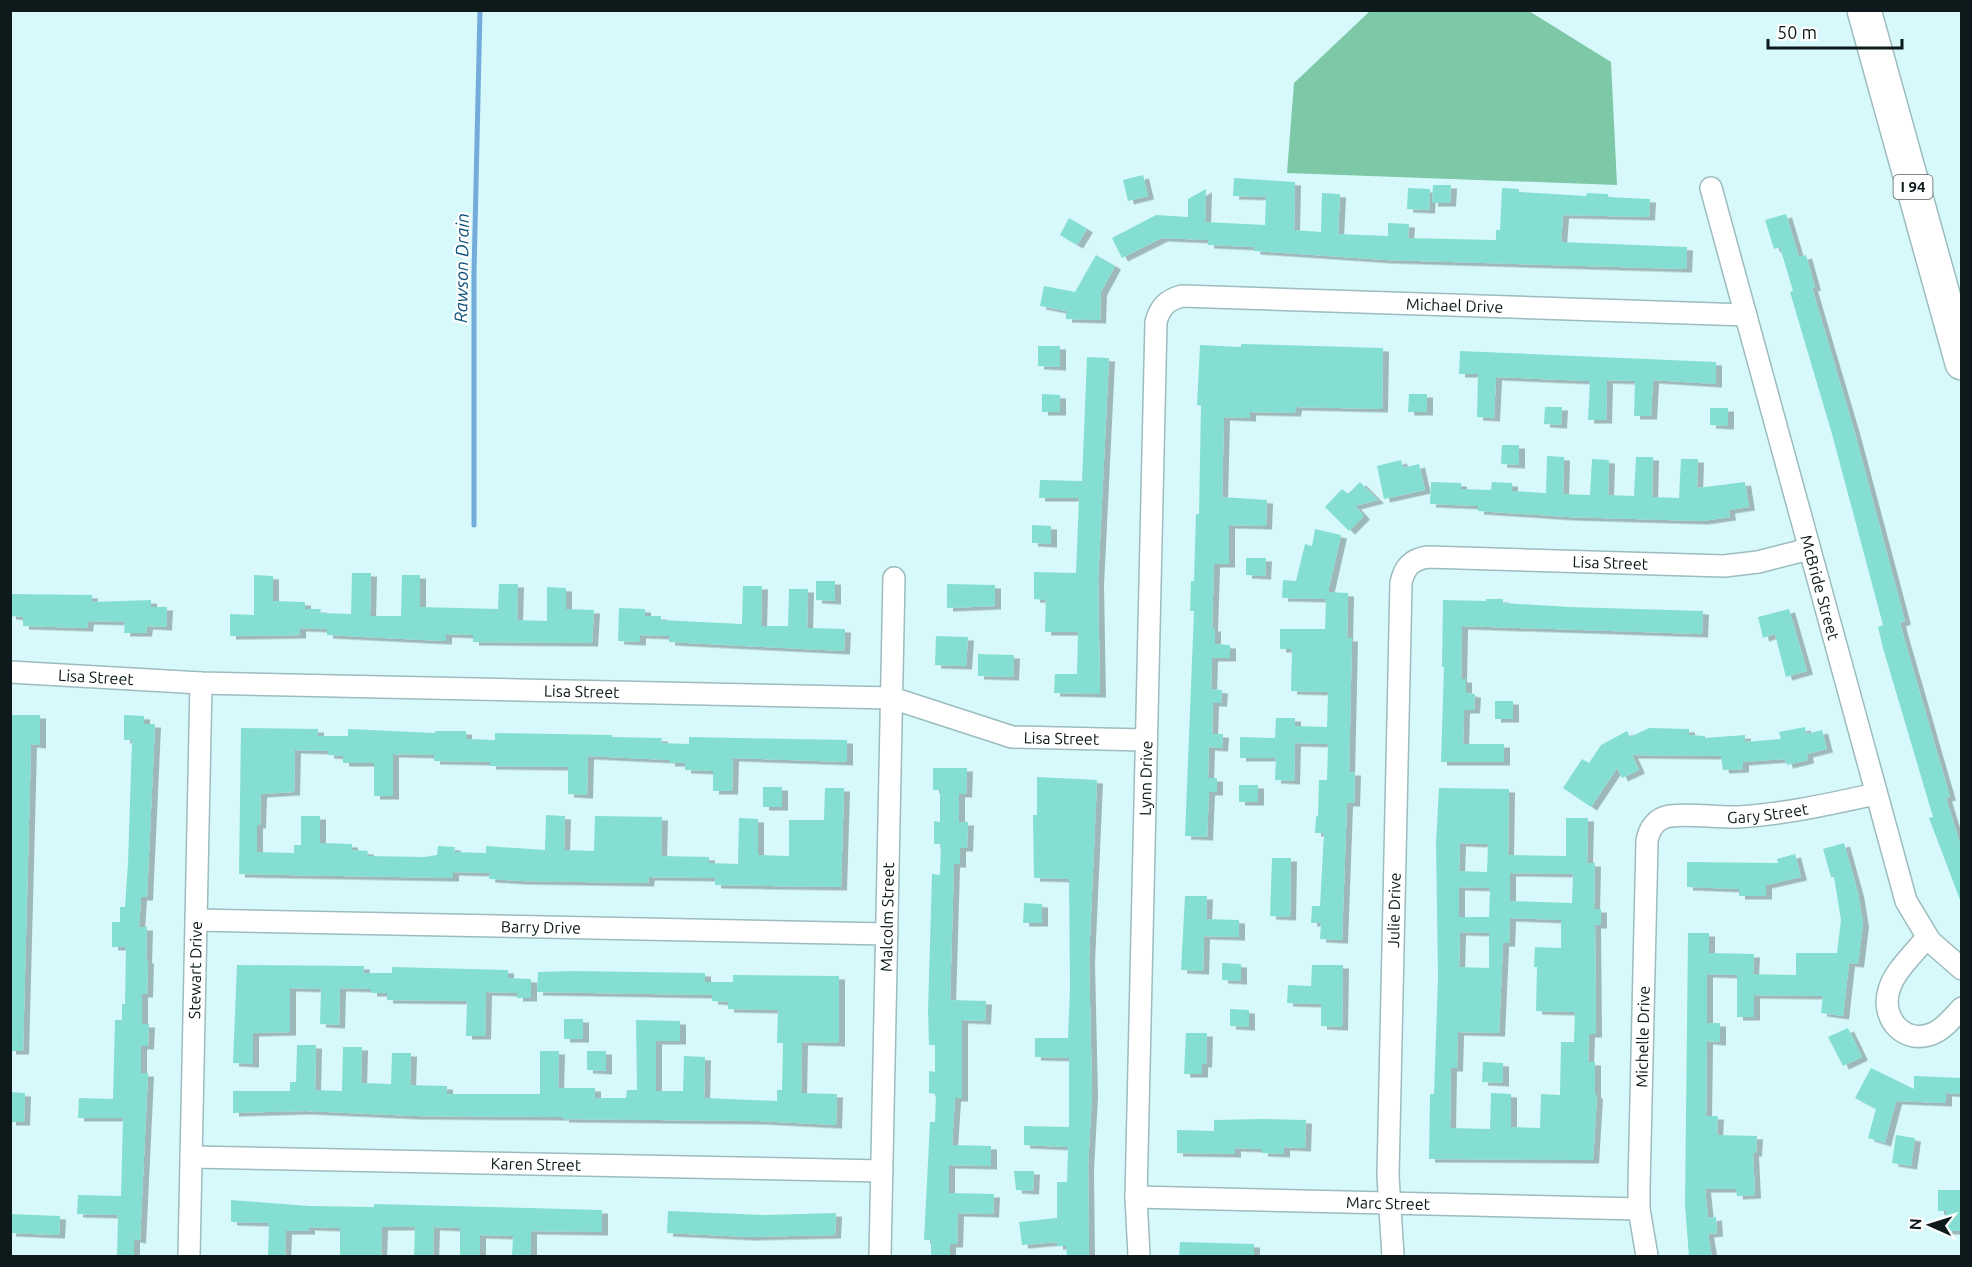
<svg xmlns="http://www.w3.org/2000/svg" width="1972" height="1267" viewBox="0 0 1972 1267" font-family="Ubuntu,sans-serif">
  <style>
    .forest { fill: #7dc8a7 }
    .lines { fill: none; stroke-linecap: round; stroke-linejoin: round }
    .stream { stroke: #73acda; stroke-width: 5 }
    .building { fill: #84dfd2; fill-rule: evenodd; filter: url(#shadow) }
    .minor-casing { stroke: #9cbcbf; stroke-width: 24 }
    .motorway-casing { stroke: #9cbcbf; stroke-width: 36 }
    .minor { stroke: #fff; stroke-width: 21 }
    .motorway { stroke: #fff; stroke-width: 33 }
    .labels { text-anchor: middle; stroke-width: 4.5; stroke-linejoin: round; paint-order: stroke }
    .shield { fill: #fefefe; stroke: #555e5e; stroke-width: 1.5 }
    .shield-label { font-size: 15px; font-weight: bold; fill: #0d191a }
    .street-label { font-size: 16px; fill: #0d191a; stroke: #fefefe }
    .water-label { font-size: 18px; font-style: italic; fill: #0d517c; stroke: #fefefe }
  </style>
  <defs>
    <filter id="shadow"><feDropShadow dx="6" dy="3.5" stdDeviation="0" flood-color="#0004"/></filter>
  </defs>
  <rect width="100%" height="100%" fill="#d7f9fc"/>
  <path class="forest" d="M1370,11H1529L1611,62L1617,185L1287,173L1294,83Z"/>
  <g class="lines">
    <path class="stream" d="M474,525V273L480,10"/>
  </g>
  <path class="building" d="M1143,175L1148,196L1128,201L1123,180Z
    M1234,178L1295,182L1294,230L1321,232L1322,193L1340,194L1338,234L1388,236V223L1409,224L1408,238L1496,240V230H1500L1502,188L1519,189V192L1586,196L1587,193L1608,194V197L1650,199L1649,217L1563,215L1561,242L1687,247L1686,269L1387,260L1254,251L1255,247L1208,245V240L1162,238L1122,258L1112,238L1156,215L1188,217V199L1206,189L1205,222L1265,225L1266,197L1233,196Z
    M1433,185H1451L1450,203H1432Z
    M1408,188L1430,189L1429,210L1407,209Z
    M1786,214L1799,257L1806,255L1815,287L1812,288L1854,430L1905,621L1900,623L1902,631L1950,797L1946,798L1962,850V905L1929,818L1933,817L1883,648L1878,627L1883,625L1832,434L1790,292L1793,291L1780,247L1774,249L1765,220Z
    M1069,218L1087,229L1077,245L1060,235Z
    M1096,255L1115,266L1101,292L1100,320L1066,319V311L1040,306L1044,286L1075,292Z
    M1241,344L1383,348L1382,409L1296,407L1295,413L1250,412V418L1224,417L1222,497L1267,500L1266,526L1229,525V564H1214L1212,628H1215V644L1230,645V658H1212L1211,689L1222,690L1221,703H1213L1212,734H1223L1222,748L1209,747L1208,778H1217V792H1209L1207,837L1185,836L1194,611H1190L1191,581H1194L1196,514H1199L1201,406L1197,405L1200,345L1241,347Z
    M1038,346H1060V367L1038,366Z
    M1460,351L1716,362V384L1653,380L1651,416H1634L1635,381L1607,380L1606,420H1588L1590,381L1496,377L1494,418L1477,417L1478,374H1459Z
    M1087,357L1109,358L1098,582L1100,694L1054,693L1055,674H1077L1078,632H1045L1046,600L1034,599V572L1076,573L1079,498H1039L1040,480L1082,481Z
    M1042,394L1060,395V412H1042Z
    M1409,394H1427V412H1408Z
    M1545,407H1562L1561,425L1544,424Z
    M1710,408H1728V426L1710,425Z
    M1502,445H1519V465L1501,464Z
    M1547,456L1564,457L1563,494L1590,495L1592,459L1609,460L1608,495L1634,496L1636,457H1653L1652,497L1679,498L1681,459H1698L1697,488L1745,482L1749,507L1729,510L1730,517L1702,521L1568,517L1478,511V506L1430,504L1431,482L1461,483V489L1491,490L1492,482L1512,483V491L1546,493Z
    M1401,460L1403,468L1419,464L1425,490L1384,499L1377,466Z
    M1360,482L1378,500L1355,506L1364,516L1349,531L1325,507L1342,489L1348,494Z
    M1032,525L1051,526V544L1032,543Z
    M1315,529L1341,535L1328,592L1348,593L1347,638H1352L1349,772H1355L1354,803H1347L1342,940L1320,939L1321,923H1311L1312,906H1320L1324,833H1315L1316,816H1318L1319,780H1327L1328,744L1295,743L1294,781L1275,780L1276,758H1240V737L1275,738L1276,718H1295V726L1327,727L1328,692L1291,691L1292,649H1280V629H1325L1326,599L1282,598L1283,580L1296,581L1305,544L1312,546Z
    M1246,558H1266L1265,576L1246,575Z
    M352,573H371L370,616H401L402,575H420V607L498,609L499,584H518L517,620L547,621V587L566,588V609L594,610L592,643L473,642V635L446,634V641L424,640L327,635V629L300,628V635L230,636V614L254,615V575L273,576V601L305,602V609H321L320,613L351,614Z
    M816,581H835V601L816,600Z
    M947,584L995,585V606L947,608Z
    M743,586H762L761,626H788L789,589H808L807,628L845,629L844,651L669,642V636L640,635V642L618,641L619,608L645,609V616H661V620L742,624Z
    M10,594L92,595V602L151,600V607H167L166,627L147,626L146,633H124L125,622L88,621L87,628L23,626V617L10,616Z
    M1486,599H1503V603L1569,607L1703,611L1702,634L1462,626L1461,679H1466V693L1475,694L1474,710H1464L1463,744H1504V762H1441L1444,667H1442L1443,600L1486,601Z
    M1789,609L1807,671L1786,677L1775,634L1763,638L1758,617Z
    M936,636L968,637L966,666L935,665Z
    M978,654L1014,655L1013,677L978,676Z
    M1495,701H1513V719H1495Z
    M10,715H40V745L31,744L23,1051H10Z
    M124,715L144,716V724H155L147,897H141L139,927H147L146,960H148L147,994H142V1024H149L148,1046H141V1073H148L140,1240L134,1239V1257H117L118,1215L77,1214L78,1195L121,1196L123,1118H78L79,1098L113,1099L115,1020H122V1004H125L126,947H112V922H120V907H125L128,863L132,740H124Z
    M1805,727L1806,734L1822,730L1827,749L1807,754L1808,760L1787,765L1785,759L1743,762V769L1723,770L1721,756L1632,755L1639,770L1622,778L1617,768L1591,807L1563,788L1582,759L1589,763L1601,745L1627,731L1630,737L1649,728L1689,729V735L1705,736V738L1745,735V742L1781,739L1779,732Z
    M241,728L318,729V736H348V729L435,733V731H466V739L495,740V733L612,735V737L662,738L661,743L689,744V737L847,740V762L733,758L732,791H713V771L685,770V763H669V760L588,756L587,795L568,794V767L490,766V762L434,761V755L393,754V796H374V763H343V756L328,755V751L295,750L294,792L261,794L260,825H257V852L294,853V845H301V816H320V843L352,844V850L368,851L367,856L424,857L437,855L438,846L455,847L454,852L486,853V846L545,850L546,815L565,816L564,850L594,851L595,816L662,817L661,856L709,857V863L738,864L739,818L758,819V855L789,856V820H824L825,788H844L841,887L715,885V878L649,877L648,883L521,881L489,879L490,873L453,872V878L239,874Z
    M933,768H967L966,794H959V822H968L967,848H960V864H954L950,1000L986,1001L985,1021L962,1020V1098H955L952,1145L991,1146V1166L949,1165V1193L994,1194L993,1214L958,1213L957,1244H950V1257H931V1240H924L930,1122H935L936,1094L929,1093V1071L935,1072V1045H929L928,1011L932,874L940,875L941,844H934V821L940,822V790H933Z
    M1037,777L1097,780L1089,959L1092,1093L1088,1167L1089,1257H1067L1066,1246H1057V1242L1022,1245L1019,1222L1057,1218V1182H1067L1068,1147L1024,1145V1126L1069,1127V1058L1035,1057V1038H1068L1070,989L1069,879L1034,878L1033,815H1037Z
    M1239,785H1258V802H1239Z
    M763,787H782V807H763Z
    M1439,788L1509,789L1508,855L1566,856V818H1588L1587,863H1595L1594,909H1601V925H1595L1596,1034H1589L1588,1062H1595V1095H1597L1593,1160L1429,1159L1430,1094H1434L1438,977L1436,843ZM1460,843L1488,844L1487,872L1459,871ZM1510,873L1573,874L1572,903L1510,901ZM1459,887L1490,888L1489,917H1459ZM1510,918L1561,920V948L1535,947L1534,967H1537L1536,1011L1575,1012L1574,1042H1561L1560,1095L1541,1094L1540,1128L1511,1127V1094L1491,1093L1490,1129L1450,1128L1451,1068H1457L1458,1032L1499,1033L1503,943H1509ZM1460,932L1489,933V968L1459,967Z
    M1844,843L1858,893L1863,923L1858,964L1849,963L1843,1016L1821,1013L1823,996L1754,995V1017H1737V975L1707,974V1023H1720V1042L1707,1041L1706,1116H1718L1717,1135L1757,1136L1756,1153H1753L1755,1195L1737,1196L1736,1189H1705L1708,1218L1716,1217L1717,1233L1708,1234L1712,1257H1689L1685,1205L1688,933H1709V953L1754,954L1753,974L1796,975V953H1837L1841,920L1834,877H1831L1823,849Z
    M1795,854L1801,877L1766,885V896H1739V889L1687,887V862L1778,863L1777,859Z
    M1272,858H1291L1290,917L1270,916Z
    M1185,896H1207L1206,919L1239,920V937L1204,936L1203,971L1181,970Z
    M1024,903L1042,904V923H1023Z
    M1222,963L1241,964V981L1222,980Z
    M237,965L364,966L363,973H392V967L508,970V978L531,979V998H517V993L486,992L485,1036H466L467,1001L387,1000V993H371V989L340,988L339,1025L320,1024L321,989L290,988V1032L253,1033V1064L233,1063Z
    M1312,965H1343L1342,1027L1321,1026V1004L1287,1003L1288,985L1311,986Z
    M571,971L705,973V982H733V975L839,976V1043L802,1042L801,1093L837,1094L836,1125L758,1121L563,1119V1117L416,1116L305,1111L233,1113V1091H290V1082H296L297,1045H316L315,1090L342,1091L343,1047H362L361,1083L391,1084L392,1053H411L410,1085L447,1086V1094H540V1051H559L558,1088H595V1098H626L627,1090H637L636,1020L680,1021V1041H656V1091H683L684,1056L705,1057L704,1098L777,1101V1090H782L783,1043H777L778,1010L728,1009V1002L712,1001V995L537,992L538,972Z
    M1230,1009L1249,1010V1027L1230,1026Z
    M564,1019H583V1039H564Z
    M1848,1028L1862,1057L1843,1066L1828,1037Z
    M1186,1033H1207L1206,1064H1202V1074H1184Z
    M587,1051H606V1071L587,1070Z
    M1483,1062L1503,1063V1083L1482,1082Z
    M1871,1068L1914,1089V1076L1962,1078V1094L1946,1093V1103L1896,1101L1885,1143L1868,1138L1876,1109L1855,1098Z
    M10,1092L25,1093L24,1122H10Z
    M1263,1119L1306,1120L1305,1148L1284,1147V1154L1262,1153V1149L1235,1148V1154L1177,1153V1130L1214,1131V1120Z
    M1896,1135L1915,1138L1911,1166L1892,1163Z
    M1014,1171H1034L1033,1191L1016,1190Z
    M1938,1190H1962V1231H1946V1211H1938Z
    M231,1200L310,1206L374,1207V1204L602,1210V1232L531,1231V1257H512L513,1236L480,1235V1257H460V1228L434,1227L433,1257H414L415,1227H382L381,1257H340V1228L309,1227V1231H286L285,1257H268L269,1223L231,1222Z
    M668,1211L765,1215L836,1213L835,1235L749,1237L667,1233Z
    M10,1214L60,1216L59,1235L10,1233Z
    M1180,1242L1254,1244V1257H1179Z"/>
  <g class="lines">
    <defs>
      <g id="minor">
        <path id="s1" d="M1711,188L1906,901L1930,941L1962,969"/>
        <path id="s2" d="M10,672L201,683L892,698L1012,737L1145,740"/>
        <path id="s3" d="M196,920L887,934"/>
        <path d="M1927,937C1915,953 1894,971 1889,990C1880,1019 1905,1046 1934,1033C1945,1028 1953,1017 1962,1008"/>
        <path id="s4" d="M191,1157L882,1171"/>
        <path id="s5" d="M1136,1197L1639,1209"/>
        <path id="s6" d="M189,1256L201,683"/>
        <path id="s7" d="M880,1256L894,578"/>
        <path id="s8" d="M1139,1256L1136,1197L1156,322C1160,307 1167,300 1182,296L1746,315"/>
        <path id="s9" d="M1393,1256L1388,1176L1401,583C1404,568 1412,559 1428,557L1724,566L1758,562L1809,549"/>
        <path id="s10" d="M1647,1256L1639,1209V1187L1647,841C1649,829 1656,818 1670,816C1692,813 1716,818 1739,817C1786,814 1830,804 1876,794"/>
      </g>
      <path id="motorway" d="M1864,10L1962,363"/>
    </defs>
    <use href="#minor" class="minor-casing"/>
    <use href="#motorway" class="motorway-casing"/>
    <use href="#minor" class="minor"/>
    <use href="#motorway" class="motorway"/>
  </g>
  <g class="labels">
    <rect class="shield" x="1893.5" y="175" width="39" height="24" rx="4.5"/>
    <g class="shield-label">
      <text x="1913" y="192">I 94</text>
    </g>
    <g class="street-label">
      <text dy="6" stroke="none"><textPath href="#s8" startOffset="1246">Michael Drive</textPath></text>
      <text dy="6" stroke="none"><textPath href="#s9" startOffset="896">Lisa Street</textPath></text>
      <text dy="6" stroke="none"><textPath href="#s1" startOffset="414">McBride Street</textPath></text>
      <text dy="6" stroke="none"><textPath href="#s2" startOffset="86">Lisa Street</textPath></text>
      <text dy="6" stroke="none"><textPath href="#s2" startOffset="572">Lisa Street</textPath></text>
      <text dy="6" stroke="none"><textPath href="#s2" startOffset="1058">Lisa Street</textPath></text>
      <text dy="6" stroke="none"><textPath href="#s8" startOffset="478">Lynn Drive</textPath></text>
      <text dy="6" stroke="none"><textPath href="#s10" startOffset="550">Gary Street</textPath></text>
      <text dy="6" stroke="none"><textPath href="#s9" startOffset="346">Julie Drive</textPath></text>
      <text dy="6" stroke="none"><textPath href="#s7" startOffset="339">Malcolm Street</textPath></text>
      <text dy="6" stroke="none"><textPath href="#s3" startOffset="345">Barry Drive</textPath></text>
      <text dy="6" stroke="none"><textPath href="#s6" startOffset="286">Stewart Drive</textPath></text>
      <text dy="6" stroke="none"><textPath href="#s10" startOffset="220">Michelle Drive</textPath></text>
      <text dy="6" stroke="none"><textPath href="#s4" startOffset="345">Karen Street</textPath></text>
      <text dy="6" stroke="none"><textPath href="#s5" startOffset="252">Marc Street</textPath></text>
    </g>
    <g class="water-label">
      <text transform="translate(462 268) rotate(-89)" y="6">Rawson Drain</text>
    </g>
  </g>
  <rect width="1972" height="1267" fill="none" stroke="#0d191a" stroke-width="24"/>
  <g transform="translate(1930 1225) rotate(273)" stroke="#fefefe" stroke-width="4.5" paint-order="stroke">
  <path d="M0-4.5L10 22L0 15L-10 22Z" fill="#0d191a"/>
  <text y="-9" font-size="16" font-weight="bold" text-anchor="middle" fill="#0d191a">N</text>
  </g>
  <path d="M1768 39v9h134v-9" fill="none" stroke="#0d191a" stroke-width="3"/>
  <text x="1777" y="39" font-size="18" fill="#0d191a" stroke="#fefefe" stroke-width="4.5" paint-order="stroke">50 m</text>
</svg>
